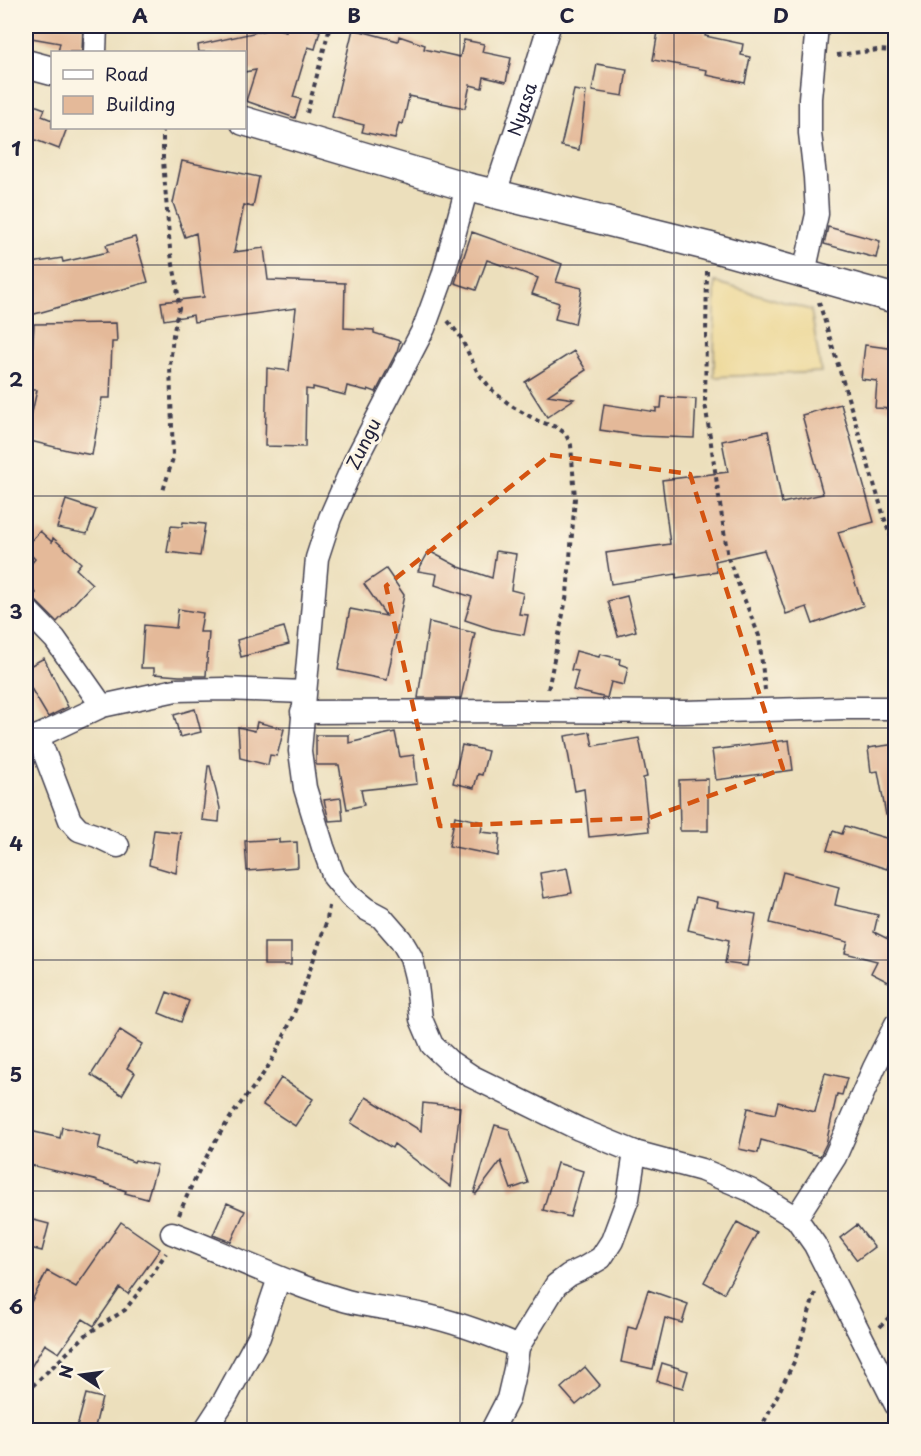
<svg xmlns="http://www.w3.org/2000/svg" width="921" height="1456" viewBox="0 0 921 1456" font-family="'Playpen Sans',sans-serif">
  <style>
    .sand { fill: #eeda9e; stroke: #887e6c; stroke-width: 1.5 }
    .building { fill: #e4b999 }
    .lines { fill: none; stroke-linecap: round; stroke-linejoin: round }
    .minor-casing { stroke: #403e4e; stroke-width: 25 }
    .tertiary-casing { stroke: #403e4e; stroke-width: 31 }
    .path { stroke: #403e4e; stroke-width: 4; stroke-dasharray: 4.5 4.5; stroke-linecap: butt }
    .minor { stroke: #fff; stroke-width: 22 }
    .tertiary { stroke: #fff; stroke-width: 28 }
    .marked { fill: none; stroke: #d45411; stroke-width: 4.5; stroke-dasharray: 12 8; stroke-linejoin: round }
    .grid { fill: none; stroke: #22223b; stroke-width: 1.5; stroke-opacity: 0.55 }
    .labels { text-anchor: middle; stroke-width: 6; stroke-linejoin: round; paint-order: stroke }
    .street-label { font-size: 18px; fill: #22223b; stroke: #fcf5e5 }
    .neatline { fill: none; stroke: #22223b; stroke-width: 2 }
    .grid-label { font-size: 20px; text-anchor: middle; font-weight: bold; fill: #22223b }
  </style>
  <rect width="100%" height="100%" fill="#fcf5e5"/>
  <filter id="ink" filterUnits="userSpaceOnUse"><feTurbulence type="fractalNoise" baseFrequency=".0167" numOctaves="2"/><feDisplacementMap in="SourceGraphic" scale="12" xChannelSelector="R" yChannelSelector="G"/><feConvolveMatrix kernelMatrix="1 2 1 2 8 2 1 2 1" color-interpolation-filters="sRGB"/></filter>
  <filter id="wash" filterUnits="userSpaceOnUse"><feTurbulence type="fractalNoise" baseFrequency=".008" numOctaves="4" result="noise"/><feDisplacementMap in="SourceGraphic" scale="24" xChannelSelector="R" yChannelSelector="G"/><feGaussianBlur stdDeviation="1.35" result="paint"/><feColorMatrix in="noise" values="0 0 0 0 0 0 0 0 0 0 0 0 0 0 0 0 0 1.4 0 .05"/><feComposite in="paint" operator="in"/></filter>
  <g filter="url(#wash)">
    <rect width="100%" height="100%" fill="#ecdfbc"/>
    <path class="sand" d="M715,282L811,310L821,372L714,377Z"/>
    <g id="blocks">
      <path class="building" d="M26,26H83L82,52H58L60,43L26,37Z
        M267,26L286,31L287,26H302L320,31L315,49L308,47L293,97L301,99L295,118L246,101L256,70L244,72V52H199L198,45L266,30Z
        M659,26H669L706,32L705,36L743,44L741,55L750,57L745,83L706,75L707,70L653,60Z
        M353,29L398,41L399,36L425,45L424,49L460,57L464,40L484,44L482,52L511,58L506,82L484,77L482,88L470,85L465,108L409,96L403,124L399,123L395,139L362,132L364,125L332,117Z
        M597,64L627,69L623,96L592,91Z
        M574,90L586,92L579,150L561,146Z
        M26,102L45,109L42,116L52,120V128H67L59,149L33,139L27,155H26Z
        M182,161L259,177L253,207L244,205L234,252L264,248L268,280L345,283L344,328L374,330V333L400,341L397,351L376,392L368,389V391L347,386L345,395L313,387V390L306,389L305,447L265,446L267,368L289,371L296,308L194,322L193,315L164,320L161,302L204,297L196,233L185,237L173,203Z
        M828,227L880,241L876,258L824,244Z
        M472,232L562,264L556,282L582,288L575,324L555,319L559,303L532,294L538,278L487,260L476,290L455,283Z
        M135,237L148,282L31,315L26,281V264L62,258L63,262L108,252L106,245Z
        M116,323L117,342H112L110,398H102L92,455L67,450L26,440L37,390H30L34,324Z
        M865,345L896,349V409L875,408L877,381L861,379Z
        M574,351L586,370L548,395L574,399L547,417L525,382Z
        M662,397L696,399L694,438L640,436L600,430L604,404L656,412V408H661Z
        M841,404L874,522L838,532L863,606L813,624L807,607L786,614L764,550L715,561L717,572L676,578V574L611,584L606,553L670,544L662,480L728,472L722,441L768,431L782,503L823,494L818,476H819L802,415Z
        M66,500L96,510L87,534L57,528Z
        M183,522L205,524L200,556L167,552L171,526L182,527Z
        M40,531L52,542L53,538L81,563L76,569L92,584L57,622L32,597L36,593L26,583V570L35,559L26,550V546Z
        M429,551L459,567L492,578L496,551L516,554L511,590L523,593L519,614L528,615L524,635L492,629L465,620L472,597L435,585L437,574L418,571Z
        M386,569L404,595L387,680L338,670L350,609L386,616L364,584Z
        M627,596L636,631L618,636L608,601Z
        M178,609L203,613L200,632H209L206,676H179L154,674V668H141L144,625L176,628Z
        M429,622L475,633L461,698H418Z
        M284,627L289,644L241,657L237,640Z
        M576,651L599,657L600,654L620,659L619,664L628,667L624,685L611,682L607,698L573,690L578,671L571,670Z
        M44,658L68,707L48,717L26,680V668Z
        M195,709L201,732L180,737L174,715Z
        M257,722L284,729L277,756L270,755L268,765L240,758L238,727L255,731Z
        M395,732L400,757L414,755L417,784L361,790L364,805L347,809L339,765H316V735H349V743Z
        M590,732L593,746L639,738L647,777L643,778L649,831L589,837L584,789L575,791L565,736Z
        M789,740L793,770L716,780L712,750Z
        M896,744V814L886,815L878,771L871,772L868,748Z
        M462,745L488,751L482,775L478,774L474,788L453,783Z
        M208,766H210L220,808L219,822L202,820Z
        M708,779V831H680L679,780Z
        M341,798L343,820L329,821L324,800Z
        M455,816L483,822L481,832L500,834L498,856L449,846Z
        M845,826L896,841L887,869L827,850L833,831L842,834Z
        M154,830L181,833L176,873L149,865Z
        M279,839V843L297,842L298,867L247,871L245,841Z
        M567,868L572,893L544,898L540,873Z
        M783,872L839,887L835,905L878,915L874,932L888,939L896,923V986L871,973L877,961L845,953L848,942L770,923Z
        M696,897L718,902L717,907L756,914L747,966L725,963L729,940L688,930Z
        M264,943H291V965H264Z
        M167,992L189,1001L181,1022L159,1013Z
        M120,1030L142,1044L127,1068L135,1073L122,1095L91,1075Z
        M825,1073L847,1078L842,1095L837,1094L826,1144L820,1156L761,1140L758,1153L739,1149L748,1108L775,1114L778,1102L815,1112Z
        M281,1078L313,1099L295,1126L263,1105Z
        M366,1097L421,1131L423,1103L460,1107L451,1187L394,1144L392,1148L351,1123Z
        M495,1125L509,1129L528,1183L511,1189L501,1161L476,1194L474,1193Z
        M62,1127L101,1136L98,1149L134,1162L135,1160L157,1165L147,1199L125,1193L126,1191L94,1180L26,1164V1130L60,1138Z
        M557,1163L583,1171L570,1217L543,1210Z
        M227,1203L245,1211L231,1242L213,1235Z
        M26,1218L49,1224L42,1251L26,1247Z
        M121,1222L160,1249L128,1294L120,1288L94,1326L83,1319L59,1353L45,1344L26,1375V1312L47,1271L76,1287Z
        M737,1222L757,1233L724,1293L704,1282Z
        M857,1225L874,1247L857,1260L840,1238Z
        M648,1290L688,1304L682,1323L665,1318L653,1369L621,1362L628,1327L636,1329Z
        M662,1363L688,1371L683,1388L657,1381Z
        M585,1367L600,1385L576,1405L561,1388Z
        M86,1394L102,1398L94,1431H76Z"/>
    </g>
  </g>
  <g filter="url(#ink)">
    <use href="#blocks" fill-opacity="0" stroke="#403e4e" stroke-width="1.5"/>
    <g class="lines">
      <defs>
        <g id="minor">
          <path d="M95,52L96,26"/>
          <path d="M467,187L443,276L424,328L355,461L330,518L317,558L300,751L305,788L323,847L334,877L350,896L366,909L381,917L401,940L411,957L416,977L421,1019L432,1045L450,1062L471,1076L579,1129L635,1152L702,1170L750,1190L796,1218L815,1245L896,1405"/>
          <path id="s1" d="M495,193L529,91L549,26"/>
          <path d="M804,273L817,214L815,177L810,133V98L817,26"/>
          <path d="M26,609L55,639L102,706"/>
          <path d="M302,712L527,711L684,712L843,708H887L896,709"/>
          <path d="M38,736L70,820L79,830L97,836L118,846"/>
          <path d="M26,742L102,706L176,690L225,689L304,692"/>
          <path d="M796,1218L835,1157L874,1068L896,1024"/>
          <path d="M172,1233C230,1255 286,1284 347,1301C370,1307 395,1309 419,1314C453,1321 486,1333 518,1347"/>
          <path d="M205,1430L224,1401L259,1337L279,1278"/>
          <path d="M492,1430L508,1399L515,1369L518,1347L556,1285L569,1275L584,1268L601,1258L612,1241L628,1198L635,1152"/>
        </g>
        <path id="tertiary" d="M26,64L52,71
          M244,121L467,187L707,246L896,299"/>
      </defs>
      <use href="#minor" class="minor-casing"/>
      <use href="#tertiary" class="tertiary-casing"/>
      <path class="path" d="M837,55L878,50L896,51
        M307,113L330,26
        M163,128V160L170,249L177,285L179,308L173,335L170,366L173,458L163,491
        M707,271L705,403L728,558L759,636L765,690
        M819,302L888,530L896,546
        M448,321L460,336L478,373L494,392L513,407L538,421L556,427L565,433L571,445L575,498L567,594L548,690
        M179,1215C192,1182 209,1150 228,1121C241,1101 257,1085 269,1065C295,1020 310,969 327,920L329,906
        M880,1327L896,1310
        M26,1392L87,1334L125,1310L151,1276L166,1253
        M760,1430L795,1360L815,1293"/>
      <use href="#minor" class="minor"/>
      <use href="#tertiary" class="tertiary"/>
    </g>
  </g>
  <path class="marked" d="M550,455L690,474L783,769L649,818L440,826L386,586Z"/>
  <path class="grid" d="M247,26V1430M460,26V1430M674,26V1430M26,265H896M26,496H896M26,728H896M26,960H896M26,1191H896"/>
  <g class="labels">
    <g class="street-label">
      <text dy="6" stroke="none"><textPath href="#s1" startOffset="88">Nyasa</textPath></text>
      <text transform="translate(364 444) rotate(-64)" y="6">Zungu</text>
    </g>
  </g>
  <rect width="921" height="1456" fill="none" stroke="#fcf5e5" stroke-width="66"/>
  <rect x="51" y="51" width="195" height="78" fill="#fcf5e5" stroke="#a5a1a1" stroke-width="1.5"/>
  <rect x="63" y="70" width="30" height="9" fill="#ffffff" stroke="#a5a1a1" stroke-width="1.5"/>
  <text x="105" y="81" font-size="18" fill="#22223b">Road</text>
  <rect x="63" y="96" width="30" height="18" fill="#e4b999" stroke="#a5a1a1" stroke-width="1.5"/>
  <text x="105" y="111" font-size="18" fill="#22223b">Building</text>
  <g transform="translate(81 1375) rotate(283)" stroke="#fcf5e5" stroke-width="4.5" paint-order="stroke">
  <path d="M0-4.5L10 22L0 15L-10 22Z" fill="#22223b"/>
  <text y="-9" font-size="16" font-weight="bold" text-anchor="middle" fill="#22223b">N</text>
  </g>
  <rect x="33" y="33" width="855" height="1390" class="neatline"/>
  <g class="grid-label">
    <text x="140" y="23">A</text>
    <text x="354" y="23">B</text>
    <text x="567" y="23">C</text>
    <text x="781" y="23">D</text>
    <text x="16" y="156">1</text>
    <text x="16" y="387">2</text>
    <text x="16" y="619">3</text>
    <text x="16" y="851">4</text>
    <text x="16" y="1082">5</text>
    <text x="16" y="1314">6</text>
  </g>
</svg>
